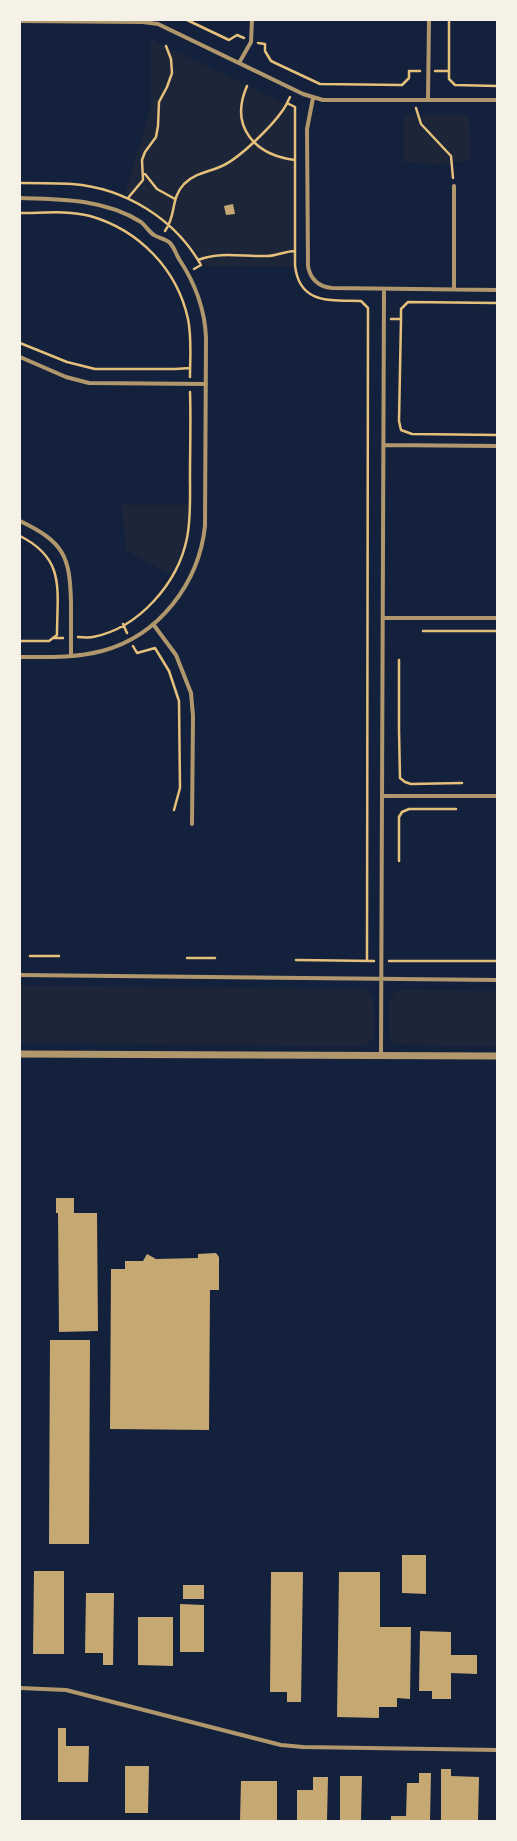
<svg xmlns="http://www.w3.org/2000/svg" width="517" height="1841" viewBox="0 0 517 1841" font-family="Merriweather,serif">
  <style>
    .green { fill: #1d2539 }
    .building { fill: #c6a872 }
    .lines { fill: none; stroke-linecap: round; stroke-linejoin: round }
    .path { stroke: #e5c07b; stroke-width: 2.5 }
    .minor { stroke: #b1986c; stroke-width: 4 }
    .tertiary { stroke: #b1986c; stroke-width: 7 }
  </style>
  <rect width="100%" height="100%" fill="#14213d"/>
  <path class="green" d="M151,39L293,108V267L204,266C187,231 156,214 125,194L151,107Z
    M404,115H469L470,158C449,168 426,163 403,162Z
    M122,505H188C189,531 183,553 171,575L126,550Z
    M20,986L362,989L370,993L373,998L374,1035L371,1041L363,1046L20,1043Z
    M402,990L497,991V1047L395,1044L391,1041L389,1035V1001L394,993Z"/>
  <path class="building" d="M233,204L235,214L226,215L224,206Z
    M56,1198H74V1213H97L98,1331L59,1332L58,1213H56Z
    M216,1253L219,1257V1290H210L209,1430L110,1429L111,1269H125V1261H143L147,1254L156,1259L198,1258V1254Z
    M50,1340H90L89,1544H49Z
    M402,1555H426V1594L402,1593Z
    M34,1571H64V1654H33Z
    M271,1572H303L301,1702H287V1692H270Z
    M339,1572H380V1627H411L410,1699L397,1698V1707H379V1718L337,1717Z
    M183,1585H204V1599H183Z
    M86,1593H114L113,1665H103V1653H85Z
    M180,1604L204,1605V1652H180Z
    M138,1617H173V1666L138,1665Z
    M420,1631L451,1632V1655H477V1674L451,1673V1699H432V1691H419Z
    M58,1728H66V1746H89L88,1782H58Z
    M125,1766H149L148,1813H125Z
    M441,1769H451V1776L479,1777L478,1821H441Z
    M419,1773H431L430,1821H391V1816H406L407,1783H419Z
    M340,1776H362L361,1821H340Z
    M313,1777H328L327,1821H297V1790H313Z
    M241,1781H277V1821H240Z"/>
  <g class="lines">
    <path class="path" d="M187,20L229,40L237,35L244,38
      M449,20V79L455,85L497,86
      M258,43L265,44V51L271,61L320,84L402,85L409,78V71H420
      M435,71H449
      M247,86C229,127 255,155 295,160
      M287,103L295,107V265C299,305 331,300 361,301L368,308L367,960
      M416,108L421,124L451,156L453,178
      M145,174L157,189L175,199
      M20,183C37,183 55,183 72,184C125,188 175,219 201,265L194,269
      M128,198L143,180L142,160L145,152L156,137L158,126L159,102L167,87L172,73L171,59L166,46
      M20,213C43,213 67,210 90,216C139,230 177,269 188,319C192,338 190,358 190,377
      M165,231C177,214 170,199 184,184C195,173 209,172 222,166C240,158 272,126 283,110C286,106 288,101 290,97
      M198,260C221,251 243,257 267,256C277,256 285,251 295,251
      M391,319H401V309L408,302L497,303
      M401,319L399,421L401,430L412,434L497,435
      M20,343L67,362L95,369H175L190,368
      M20,536C66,559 57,590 57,635L49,641H20
      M123,624L127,633
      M423,631H497
      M78,637C83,637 88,638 93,637C139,628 178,583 187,538C191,518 190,497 190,477C190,449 191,420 190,392
      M54,638H63
      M133,646L137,653L155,648L169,671L179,701L180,788L174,810
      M399,660V730L400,778L405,782L411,784L462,783
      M399,861V817L402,812L409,809H456
      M30,956H59
      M187,958H215
      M296,960L374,961
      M389,961H497"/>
    <path class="minor" d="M20,21L143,22L158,24L303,94L323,100H497
      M239,63L251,42L252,20
      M313,98L307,129L308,266C310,279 319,287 332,288L497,290
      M428,99L429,20
      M20,198C61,199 105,199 141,222C146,226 149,232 154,235C158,238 166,239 170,243C174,247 176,254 179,259C195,283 205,309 206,338L205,526C199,583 159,636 102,651C75,658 47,657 20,657
      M454,289V186
      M20,357L66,377L89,383L206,384
      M384,445L497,446
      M20,521C64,542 70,556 71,603C71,621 71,639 71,656
      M384,618H497
      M153,624L176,655L191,693L193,716L192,824
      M383,796H497
      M20,975L497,980
      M381,1055L384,289
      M20,1688L66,1690L281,1745L303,1747L497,1750"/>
    <path class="tertiary" d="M20,1054L497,1056"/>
  </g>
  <rect width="517" height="1841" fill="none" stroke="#f6f1e7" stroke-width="42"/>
</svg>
